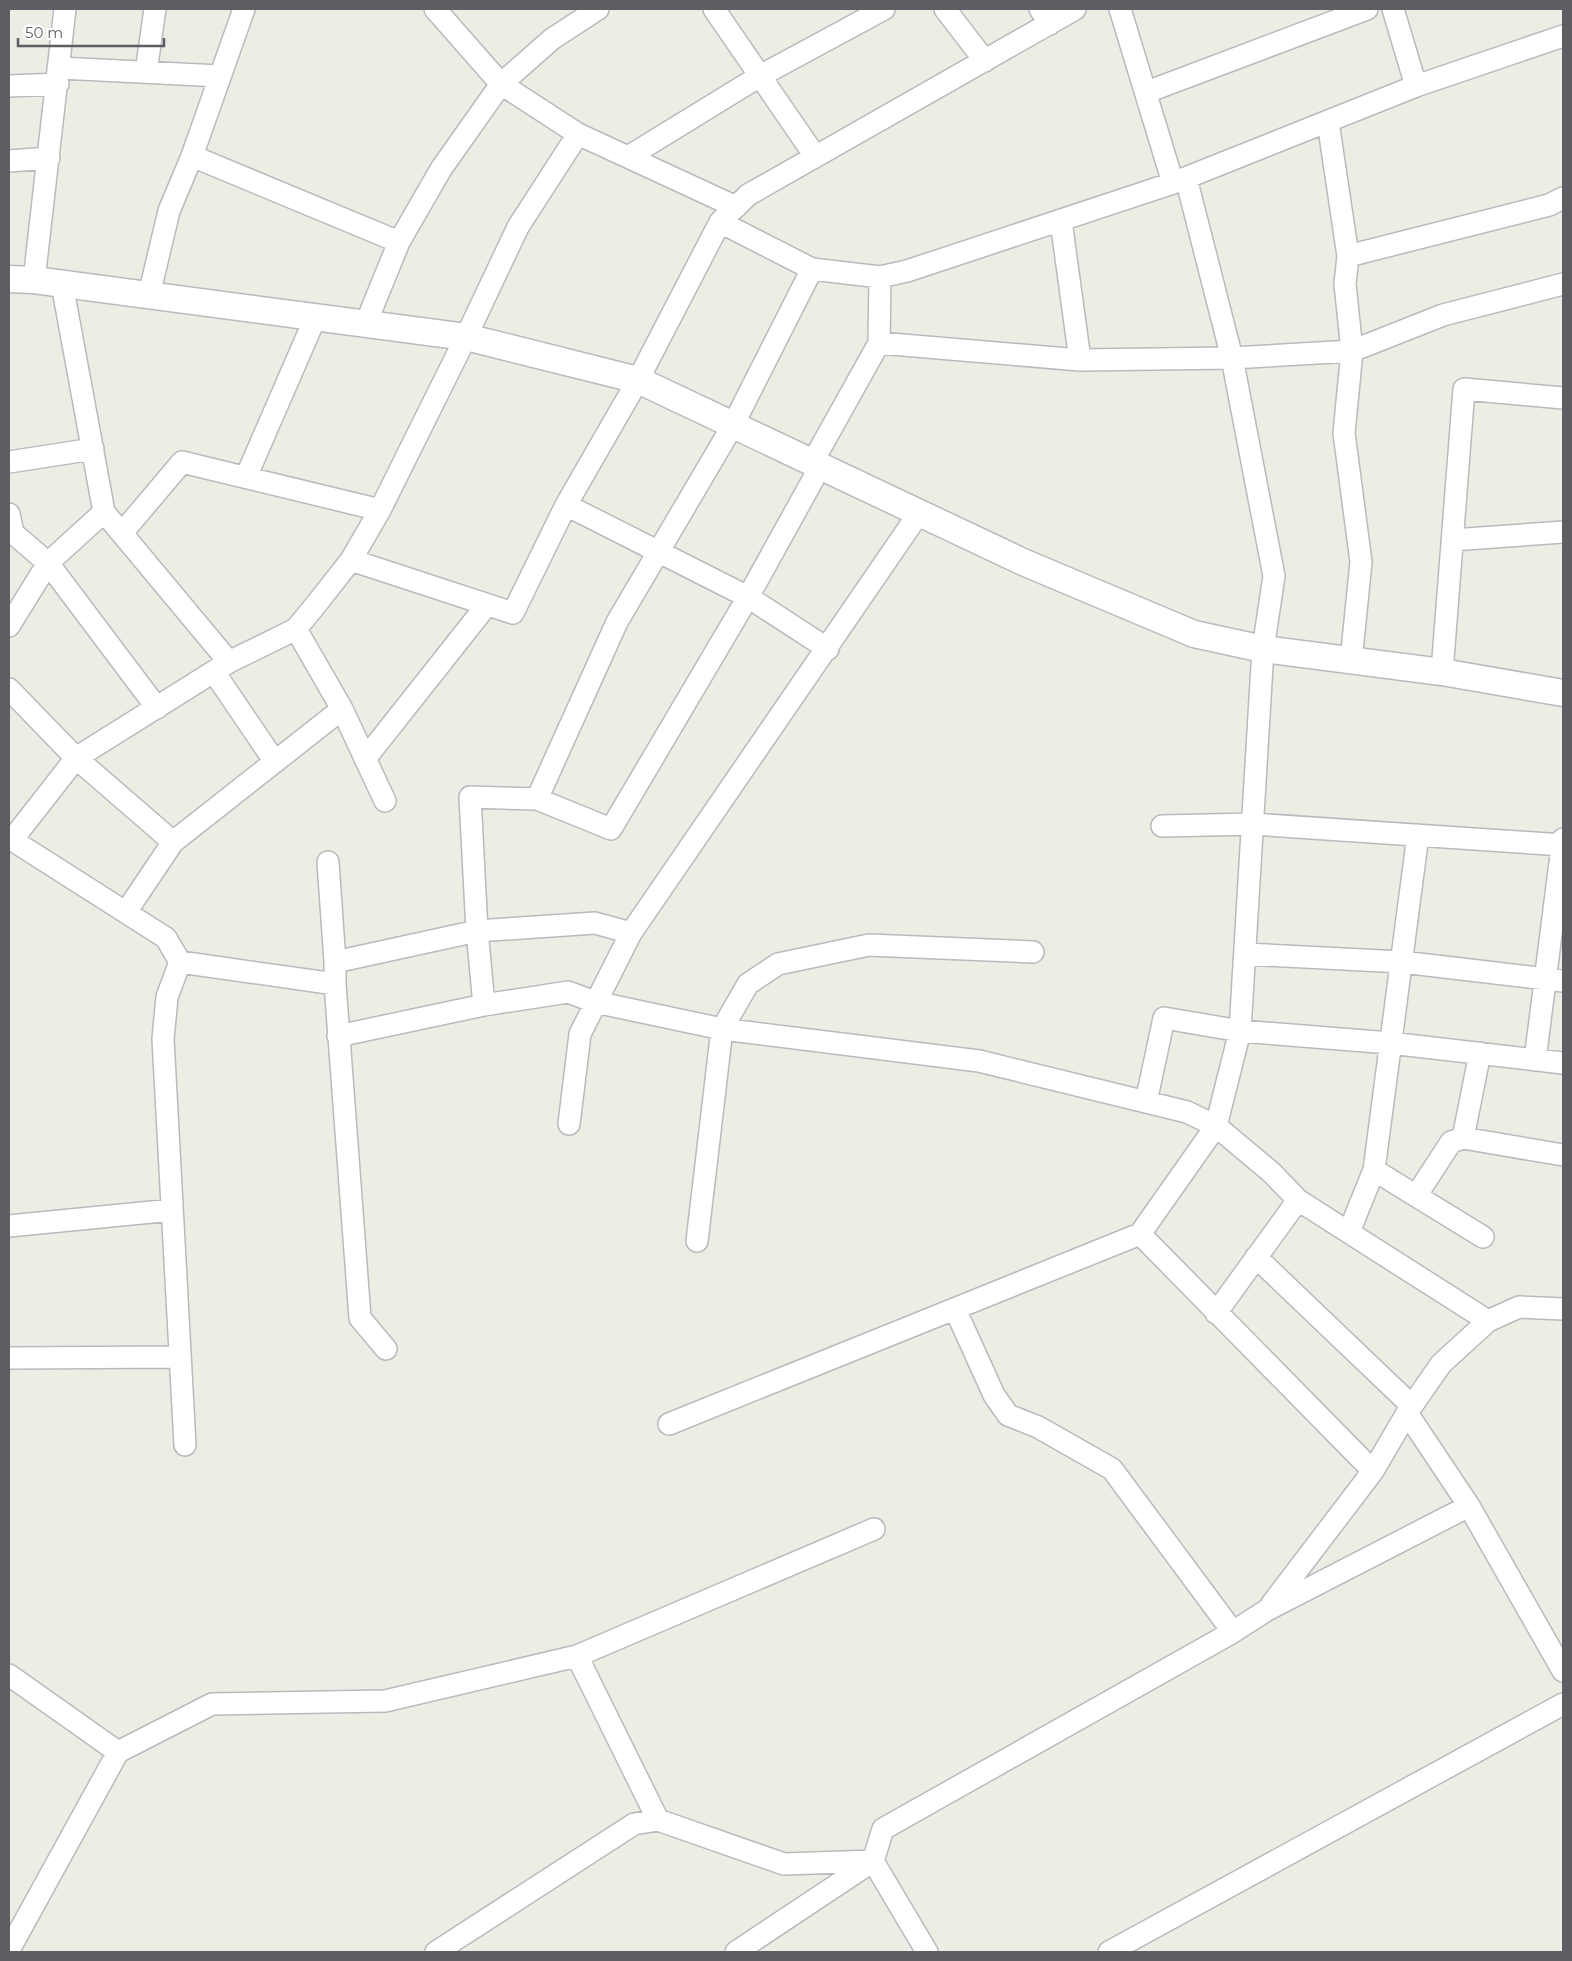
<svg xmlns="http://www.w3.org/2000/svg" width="1572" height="1961" viewBox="0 0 1572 1961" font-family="Montserrat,sans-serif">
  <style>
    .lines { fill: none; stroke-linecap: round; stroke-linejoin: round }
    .minor-casing { stroke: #b9babf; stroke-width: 24 }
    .tertiary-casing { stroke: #b9babf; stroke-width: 29 }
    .minor { stroke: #fff; stroke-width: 21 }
    .tertiary { stroke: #fff; stroke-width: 26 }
  </style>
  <rect width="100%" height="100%" fill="#edede4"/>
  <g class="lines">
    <defs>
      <path id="minor" d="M435,9L501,84L578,134L736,207
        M714,9L815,156
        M945,9L985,61
        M1040,9L1050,24
        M1120,9L1173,183
        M1393,9L1416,86
        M60,68L220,76
        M146,72L155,9
        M9,86L58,84
        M1147,92L1367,9
        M1328,122L1348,256L1345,284L1352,351L1344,433L1361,562L1351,661
        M192,156L399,242
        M628,157L760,76L884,9
        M9,161L49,158
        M1061,221L1080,360
        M720,222L812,269L880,277L907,271L1173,183L1416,86L1563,36
        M1348,256L1549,205L1563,198
        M34,280L65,9
        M62,284L104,512L229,662
        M149,295L169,211L192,156L244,9
        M366,323L399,242L441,169L501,84L552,39L598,9
        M879,343L1080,360L1232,358L1352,351L1443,315L1563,284
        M9,462L93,449
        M812,463L879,343L880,277
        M246,477L316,316
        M566,505L748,597L828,649
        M9,514L13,533L48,563L157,708
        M122,533L182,462L380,510
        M1452,540L1563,532
        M351,560L513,613L566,505L638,380L720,222L748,195L1075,9
        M9,626L48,563L104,512
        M296,629L342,709L385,801
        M214,672L275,762
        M1442,672L1464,389L1563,398
        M9,689L76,758L173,842
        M365,759L486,606
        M537,799L617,622L733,425L812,269
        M1162,826L1253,824L1563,845
        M9,838L166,938L180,962
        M12,840L76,758L229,662L296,629L318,602L351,560L380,510L466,337L518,227L578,134
        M328,862L335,962V984L360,1318L386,1349
        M126,912L173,842L342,709
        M1245,954L1402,962L1563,981
        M335,962L477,931L595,923L631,933
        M484,1005L477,931L470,797L537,799L611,829L748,597L820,467
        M338,1036L484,1005L568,992L595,1002L722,1029L979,1061L1187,1112L1216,1126L1272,1173L1298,1200L1488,1321
        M1535,1060L1563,839
        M1146,1102L1164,1018L1240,1031L1390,1043L1563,1063
        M569,1124L580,1034L631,933L919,513
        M1463,1138L1480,1053
        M1374,1170L1483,1237
        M1416,1196L1451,1142L1463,1138L1563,1155
        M9,1226L172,1210
        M1349,1232L1374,1170L1418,835
        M1140,1234L1373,1471
        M697,1241L722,1029L748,984L778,964L869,945L1033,952
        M1256,1257L1412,1406
        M955,1309L994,1395L1008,1415L1038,1427L1112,1469L1233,1632
        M1216,1313L1298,1200
        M9,1358L180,1357
        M1407,1413L1469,1506L1563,1671
        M669,1424L1140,1234L1216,1126L1240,1031L1263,649L1274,576L1232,358L1186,178
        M185,1445L163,1039L167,997L180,962L335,984
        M1271,1605L1373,1471L1407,1413L1441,1364L1488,1321L1519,1307L1563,1309
        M577,1656L658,1820
        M9,1675L118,1752
        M9,1950L118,1752L212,1704L385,1701L577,1656L874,1529
        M436,1952L634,1824L658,1820L784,1864L873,1861L927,1952
        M736,1952L873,1861L883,1829L1233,1632L1267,1610L1469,1506
        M1109,1952L1563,1704"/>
      <path id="tertiary" d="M9,279L34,280L466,337L638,380L1023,562L1194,634L1263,649L1442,672L1563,693"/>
    </defs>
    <use href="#minor" class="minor-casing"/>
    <use href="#tertiary" class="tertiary-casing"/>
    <use href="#minor" class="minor"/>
    <use href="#tertiary" class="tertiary"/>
  </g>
  <rect width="1572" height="1961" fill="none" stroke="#5c5e63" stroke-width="20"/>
  <path d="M18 38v8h146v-8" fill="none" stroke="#5c5e63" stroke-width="2.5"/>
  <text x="25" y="38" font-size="15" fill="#5c5e63" stroke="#ffffff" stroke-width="4" paint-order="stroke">50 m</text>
</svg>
